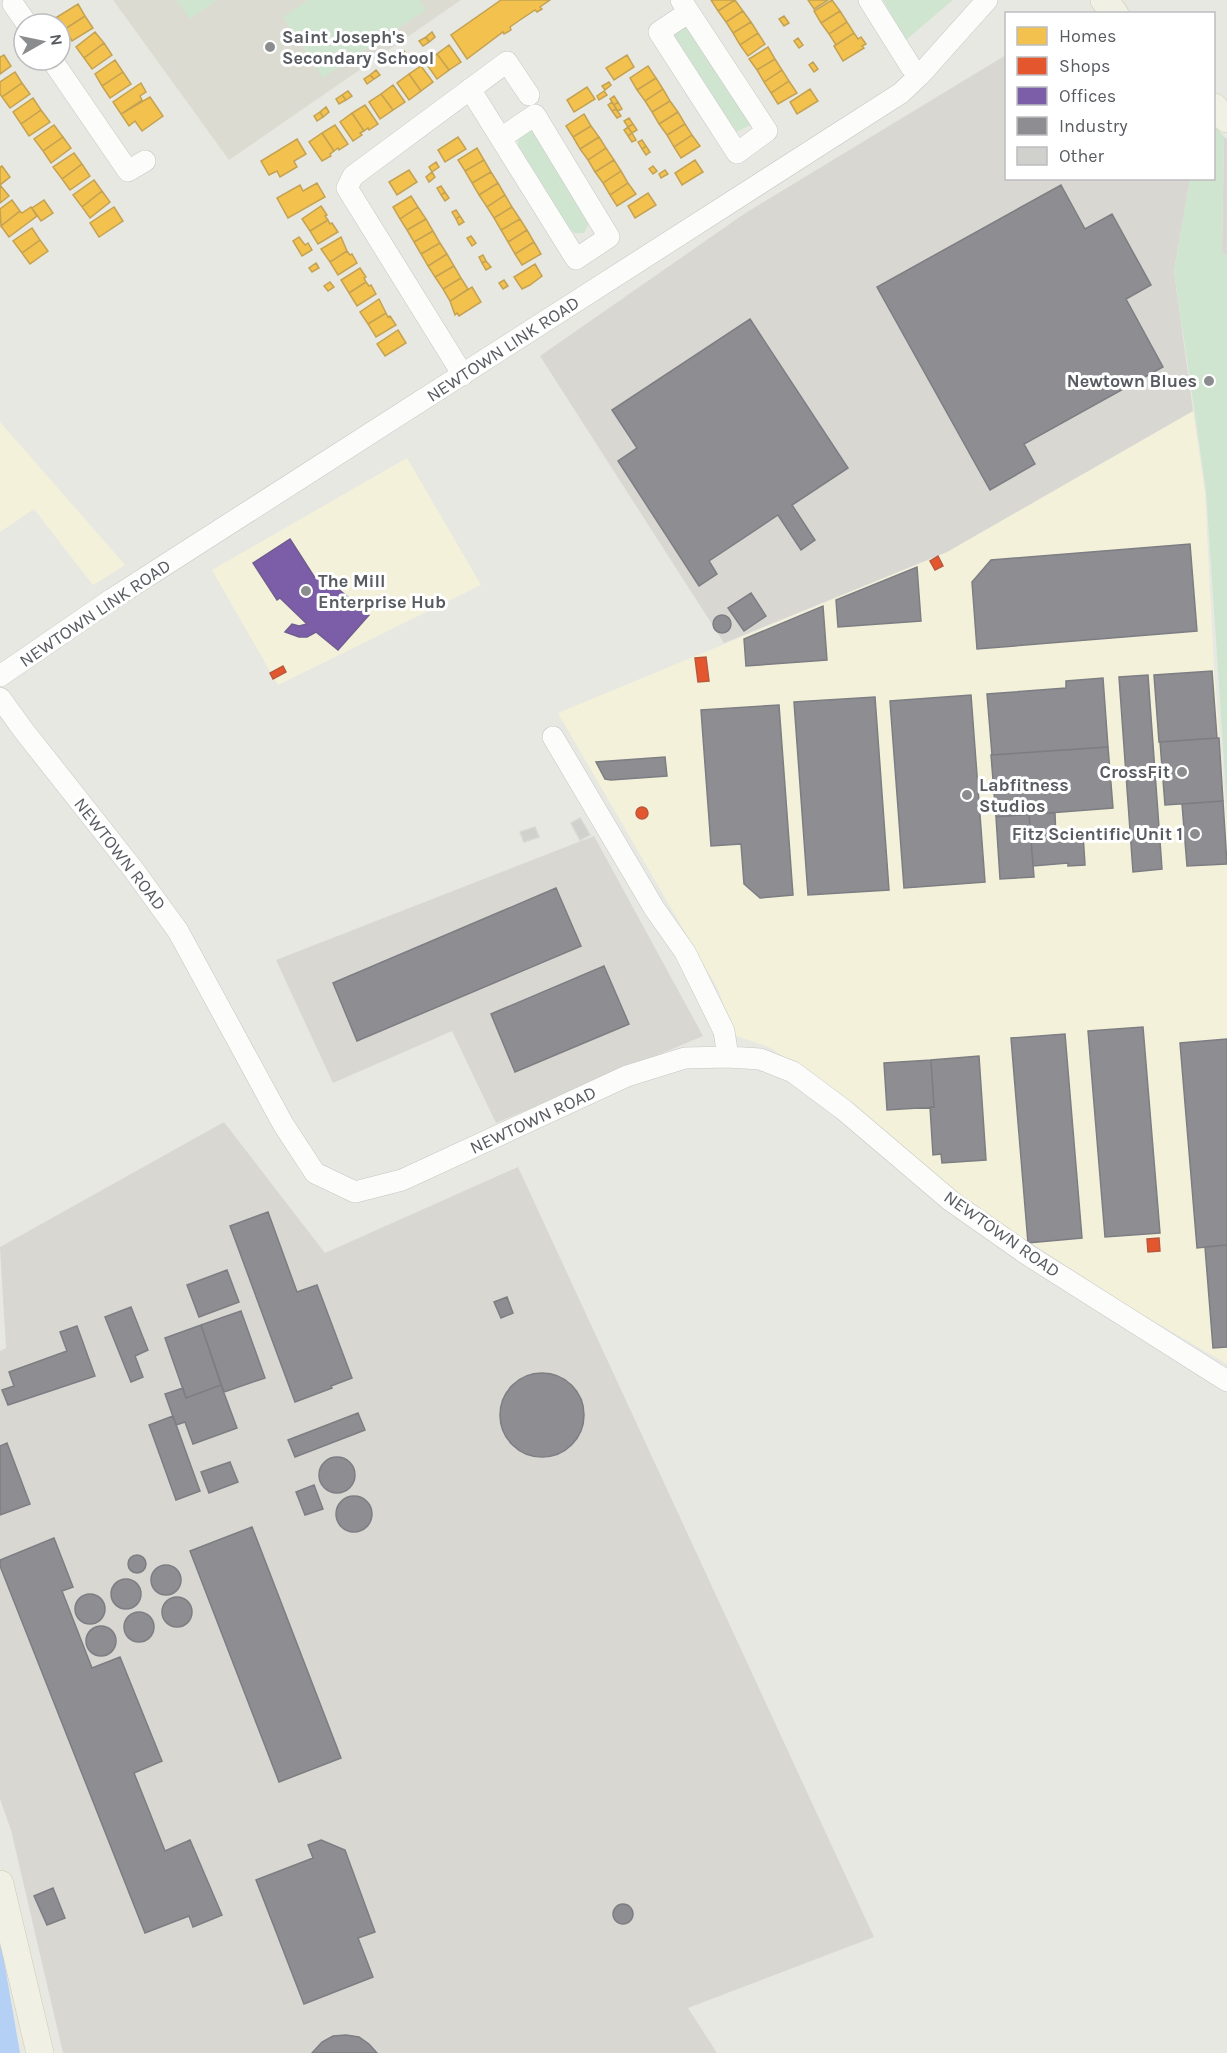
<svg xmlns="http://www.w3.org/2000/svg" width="1227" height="2053" viewBox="0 0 1227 2053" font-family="Karla,sans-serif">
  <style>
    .commercial { fill: #f4f1da }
    .industrial { fill: #d8d7d2 }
    .education { fill: #dcdbd1 }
    .green { fill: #d0e5d0 }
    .water { fill: #b4d0f5 }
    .homes { fill: #f2c14e; stroke: #c4a253; stroke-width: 1.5 }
    .shops { fill: #e4572e; stroke: #ba583d; stroke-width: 1.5 }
    .offices { fill: #7b5ea7; stroke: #705d92; stroke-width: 1.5 }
    .industry { fill: #8d8d92; stroke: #7d7e83; stroke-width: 1.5 }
    .building { fill: #d0d0cc; stroke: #d8d7d2; stroke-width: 1.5 }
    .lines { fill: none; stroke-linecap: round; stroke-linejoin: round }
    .minor-casing { stroke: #c5c6c4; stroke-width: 22 }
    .major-casing { stroke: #d0ccb0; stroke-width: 28 }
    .minor { stroke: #fcfcfb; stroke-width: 21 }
    .major { stroke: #f0f0e5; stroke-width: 27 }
    .poi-dot { fill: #8a8c8e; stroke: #fff; stroke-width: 2 }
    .labels { text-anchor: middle; stroke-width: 6; stroke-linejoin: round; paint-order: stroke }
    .poi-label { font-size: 18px; font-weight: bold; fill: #585b60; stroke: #fff; text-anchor: start }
    .street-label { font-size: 18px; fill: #585b60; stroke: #fff }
  </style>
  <rect width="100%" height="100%" fill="#e8e8e2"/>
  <path class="commercial" d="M1193,411L1205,494L1214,668L1227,826V1364L1133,1309L960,1197L839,1096L771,1048L734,1035L718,989L558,713L947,552Z
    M0,422L125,565L93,585L34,509L0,532Z
    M407,458L481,585L278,685L212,570Z"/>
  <path class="industrial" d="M1006,55V178L1190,179L1174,271L1193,411L947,552L724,643L540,356L744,214Z
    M1224,137L1227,139V256L1222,252Z
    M594,836L703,1036L496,1123L452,1031L333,1083L276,960Z
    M224,1122L325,1253L518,1167L874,1937L688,2008L717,2053H63L11,1830L0,1799V1351L6,1348L0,1247Z"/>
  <path class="education" d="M113,0H461L229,160Z"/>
  <path class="green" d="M176,0H217L190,19Z
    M308,0H420L426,10L323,78L283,17Z
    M883,0H953L906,40Z
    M681,24L690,26L751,125L736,132L672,40L673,31Z
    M1214,125L1224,137L1222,251L1227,256V806L1206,491L1174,271L1190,179L1214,178Z
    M528,130L533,131L589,216L588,226L584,233H574L567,225L518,146V139Z"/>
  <path class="water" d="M0,1945L2,1949L20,2053H0Z"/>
  <path class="homes" d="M501,0H550L540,7L542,9L537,12L535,10L520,20L510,27L511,30L504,34L503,32L467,59L451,35Z
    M711,0H735L718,11Z
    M735,0L743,11L726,22L718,11Z
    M808,0H828L814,9Z
    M832,0L840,11L821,23L814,11Z
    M78,4L85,16L65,29L57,17Z
    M743,11L751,22L733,33L726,22Z
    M840,11L847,22L829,34L821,23Z
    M85,16L93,28L72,41L65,29Z
    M784,16L789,23L784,26L779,19Z
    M751,22L758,33L740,45L733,33Z
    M847,22L854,33L836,45L829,34Z
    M95,32L104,43L84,58L76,47Z
    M432,32L435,37L429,42L426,37Z
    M758,33L765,44L748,56L740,45Z
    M854,33L858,39L861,37L866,44L862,46L864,48L843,61L834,46Z
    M426,37L429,42L423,46L419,41Z
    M798,38L803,45L799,48L794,41Z
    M104,43L112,55L92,69L84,58Z
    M449,45L461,62L449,70L437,54Z
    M768,47L775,59L757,70L749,59Z
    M404,51L408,56L402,61L398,56Z
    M437,54L449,70L437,79L425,62Z
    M4,55L11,66L0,74V57Z
    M627,55L634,67L614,80L606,68Z
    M398,56L402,61L396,65L392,60Z
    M775,59L782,70L764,82L757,70Z
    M115,60L123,72L102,86L95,74Z
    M813,62L818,69L814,72L809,65Z
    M421,66L433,82L421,91L409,74Z
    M648,66L656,78L637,90L630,78Z
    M376,70L380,75L374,79L370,75Z
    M782,70L789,81L771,93L764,82Z
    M15,72L22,83L2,97L0,94V82Z
    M123,72L131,84L110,98L102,86Z
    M409,74L421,91L409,100L397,83Z
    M370,75L374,79L367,84L364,79Z
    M656,78L663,89L645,101L637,90Z
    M789,81L797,93L778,104L771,93Z
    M609,82L611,85L605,90L602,86Z
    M22,83L30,94L10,108L2,97Z
    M141,83L146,92L140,96L142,100L121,114L113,102Z
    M393,85L405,102L393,110L381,94Z
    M587,87L595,99L574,112L567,100Z
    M663,89L670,101L652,112L645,101Z
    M810,89L818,101L797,114L790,102Z
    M348,91L352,96L346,100L342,95Z
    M604,91L607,95L599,100L597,96Z
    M381,94L393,110L380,119L369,102Z
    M342,95L346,100L339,104L336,99Z
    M614,96L618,102L614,105L610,99Z
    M150,97L163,116L142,131L135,121L129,126L121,114Z
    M33,98L41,110L21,124L13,112Z
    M670,101L678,112L659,124L652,112Z
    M612,102L616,109L612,111L608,105Z
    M618,102L622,109L618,111L614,105Z
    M365,105L378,124L369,130L368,128L364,131L352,113Z
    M326,107L329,112L323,117L320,112Z
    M616,109L621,116L617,118L612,111Z
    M41,110L50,122L29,136L21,124Z
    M320,112L323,117L317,121L314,116Z
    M678,112L685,124L667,135L659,124Z
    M352,113L364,131L360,133L362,135L353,141L340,122Z
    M584,114L591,126L573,137L566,126Z
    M629,118L633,124L628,127L624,121Z
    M633,124L637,130L632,133L628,127Z
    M685,124L692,135L674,147L667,135Z
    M54,125L63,137L43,151L34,139Z
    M335,125L348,144L339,150L338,148L334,151L322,133Z
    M591,126L599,137L580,149L573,137Z
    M628,127L632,133L628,136L624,130Z
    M322,133L334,151L330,154L331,156L322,161L309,142Z
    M632,133L636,140L632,142L628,136Z
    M692,135L700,146L681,158L674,147Z
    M63,137L71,148L51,163L43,151Z
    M458,137L466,149L445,162L438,150Z
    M599,137L606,148L588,160L580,149Z
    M297,139L306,154L294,161L297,167L280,177L277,171L269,175L261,161Z
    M642,140L646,146L642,149L638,142Z
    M646,146L650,152L646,155L642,149Z
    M477,148L484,160L465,171L458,160Z
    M606,148L614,160L595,172L588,160Z
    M74,153L82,164L62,179L53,167Z
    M484,160L491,172L472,183L465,171Z
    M614,160L621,171L603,183L595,172Z
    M695,160L703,172L682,185L675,173Z
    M436,162L439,167L432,172L429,167Z
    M82,164L90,176L70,190L62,179Z
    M2,166L10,177L0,185V167Z
    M653,166L657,171L653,174L649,169Z
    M409,170L417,182L397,195L389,182Z
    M665,170L668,174L661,178L659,174Z
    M621,171L628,183L610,195L603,183Z
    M432,172L435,177L429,182L426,177Z
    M491,172L498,183L479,195L472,183Z
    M94,180L102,191L82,207L73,195Z
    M317,183L325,197L288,218L277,198L300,185L303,191Z
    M498,183L505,195L487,207L479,195Z
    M628,183L636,194L617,206L610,195Z
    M0,185L9,196L0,203Z
    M441,186L445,192L441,195L437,188Z
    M102,191L110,202L90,218L82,207Z
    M445,192L449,198L445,201L441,195Z
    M648,193L656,205L635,218L628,206Z
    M505,195L512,207L494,218L487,207Z
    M411,196L418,207L400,219L393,207Z
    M12,200L20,211L1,226L0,209Z
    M44,200L53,213L41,221L32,208Z
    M321,206L327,215L325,216L328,220L310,231L302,219Z
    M31,207L37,216L9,237L1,226L20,211L22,213Z
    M114,207L123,221L99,237L90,223Z
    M418,207L426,219L407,230L400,219Z
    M512,207L520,219L501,230L494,218Z
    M456,210L460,216L456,219L452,212Z
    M460,216L464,222L459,225L456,219Z
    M426,219L433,231L414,242L407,230Z
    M520,219L527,230L508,242L501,230Z
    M328,220L330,224L332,223L338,232L318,244L310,231Z
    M32,228L40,240L22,253L13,241Z
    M527,230L534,242L515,254L508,242Z
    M433,231L440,243L421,254L414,242Z
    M471,236L476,243L472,246L467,238Z
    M299,237L305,245L308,243L312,250L302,256L293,241Z
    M341,237L347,251L330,262L321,249Z
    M40,240L48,251L30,264L22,253Z
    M534,242L541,254L522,265L515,254Z
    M440,243L447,254L428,266L421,254Z
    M347,251L350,255L352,254L357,263L338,275L330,262Z
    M447,254L454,266L435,277L428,266Z
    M483,255L486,261L482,263L479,257Z
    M486,261L491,267L486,270L482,263Z
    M316,263L319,268L312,272L309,268Z
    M535,264L542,276L530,285L522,289L514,277Z
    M454,266L461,278L443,289L435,277Z
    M360,268L366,277L364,278L366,282L349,293L341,280Z
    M461,278L468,289L450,301L443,289Z
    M504,280L508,286L503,289L499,283Z
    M330,282L334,287L328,291L324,286Z
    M366,282L369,286L371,285L376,294L357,306L349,293Z
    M472,287L481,302L459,316L457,313L455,315L450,301Z
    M379,299L386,313L368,324L360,312Z
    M386,313L388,317L390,316L396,325L376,337L368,324Z
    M398,330L406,343L385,356L377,344Z"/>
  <path class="shops" d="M938,556L943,566L935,570L930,561Z
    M706,657L709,681L698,682L695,658Z
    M283,666L286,672L273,679L270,673Z
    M636 813a6 6 0 1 1 12 0a6 6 0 1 1-12 0Z
    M1159,1238L1160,1251L1148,1252L1147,1239Z"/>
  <path class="offices" d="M290,539L315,578L318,575L329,584L330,582L369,615L338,650L316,632L307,637H299L285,632L292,624L299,626L307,624L280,598L277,600L253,563Z"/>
  <path class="industry" d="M1061,185L1085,229L1112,214L1151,285L1126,299L1163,367L1024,444L1035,464L990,490L877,287Z
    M750,319L848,468L792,505L815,540L801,550L778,515L709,561L717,574L699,586L618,461L637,448L612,410Z
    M1190,544L1197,631L977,649L972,582L991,560Z
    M917,567L921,621L838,627L836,600Z
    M751,593L766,616L744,631L728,608Z
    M823,606L827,660L746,666L744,639Z
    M713 624a9 9 0 1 1 18 0a9 9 0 1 1-18 0Z
    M1212,671L1217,738L1159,742L1154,675Z
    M1148,675L1162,869L1133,872L1119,677Z
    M1103,678L1108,747L992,755L987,694L1066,688V681Z
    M971,695L985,882L904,888L890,701Z
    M875,697L889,890L808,895L794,702Z
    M779,705L793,895L760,898L744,884L741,844L711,846L701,710Z
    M1217,738H1219L1223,801L1165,805L1160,742Z
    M1108,747L1113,808L996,817L991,755Z
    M665,757L667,776L611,780L605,779L596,762Z
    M1223,801L1227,864L1187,866L1182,804Z
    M1055,813L1056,840L1066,839V835L1083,834L1085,865L1068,866V863L1033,866L1029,814Z
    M1029,814L1034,877L1000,879L996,817Z
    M556,888L581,946L357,1041L333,983Z
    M604,966L629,1024L515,1072L491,1014Z
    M1143,1027L1160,1233L1105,1237L1088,1031Z
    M1065,1034L1082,1238L1028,1243L1011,1038Z
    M1227,1039V1245L1197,1248L1180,1043Z
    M979,1056L986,1160L942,1163L941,1154L933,1155L930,1107H934L931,1060Z
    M931,1060L934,1107L887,1110L884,1063Z
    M268,1212L297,1292L317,1285L352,1378L331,1386L332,1388L295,1402L230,1226Z
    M1227,1245V1347L1213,1348L1205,1247Z
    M227,1270L239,1302L199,1317L187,1285Z
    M507,1297L513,1313L501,1318L494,1302Z
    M131,1307L148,1350L135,1356L143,1377L131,1382L105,1317Z
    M241,1311L265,1378L224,1392L201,1325Z
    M201,1325L221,1385L186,1398L165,1338Z
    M77,1326L95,1376L8,1405L2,1390L14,1386L9,1372L67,1351L60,1332Z
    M500 1415a42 42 0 1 1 84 0a42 42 0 1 1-84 0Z
    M221,1385L237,1428L193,1444L185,1422L176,1425L165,1394L183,1388L186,1398Z
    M358,1413L365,1430L295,1457L288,1440Z
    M173,1416L200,1491L176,1500L149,1425Z
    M7,1443L30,1504L0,1515V1446Z
    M319 1475a18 18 0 1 1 36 0a18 18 0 1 1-36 0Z
    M230,1462L238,1482L209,1493L201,1472Z
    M314,1485L323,1509L305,1515L296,1492Z
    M336 1514a18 18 0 1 1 36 0a18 18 0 1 1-36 0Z
    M252,1527L341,1758L279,1782L190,1551Z
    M54,1538L73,1587L62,1591L92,1668L120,1657L162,1761L134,1773L165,1851L190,1840L222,1915L193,1927L189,1916L145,1933L0,1566V1560Z
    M128 1564a9 9 0 1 1 18 0a9 9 0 1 1-18 0Z
    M151 1580a15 15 0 1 1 30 0a15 15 0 1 1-30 0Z
    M111 1594a15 15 0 1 1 30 0a15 15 0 1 1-30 0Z
    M75 1609a15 15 0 1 1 30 0a15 15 0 1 1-30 0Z
    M162 1612a15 15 0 1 1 30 0a15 15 0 1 1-30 0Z
    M124 1627a15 15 0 1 1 30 0a15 15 0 1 1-30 0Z
    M86 1641a15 15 0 1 1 30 0a15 15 0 1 1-30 0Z
    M321,1840L345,1850L375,1932L358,1938L373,1977L304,2004L256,1880L313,1858L308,1845Z
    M53,1888L65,1918L47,1925L34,1896Z
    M613 1914a10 10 0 1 1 20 0a10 10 0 1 1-20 0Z
    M346,2035L359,2037L369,2044L377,2053H312L322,2042L333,2036Z"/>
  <path class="building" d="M580,818L590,835L580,840L571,823Z
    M535,827L539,837L524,842L520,832Z"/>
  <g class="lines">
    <defs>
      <path id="minor" d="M681,0L767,131L737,153L659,32L689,12
        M869,0L911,67L920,75
        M13,4L27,24
        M52,60L128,171L145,161
        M470,89L576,259L609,237L535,115L501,138
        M463,375L347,188L353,176L507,62L529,95
        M0,676L112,599L901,93L920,75L987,0
        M0,698L24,731L133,869L178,931L283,1124L315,1173L355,1192L402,1180L627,1076L685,1058L728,1057L760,1059L793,1072L844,1110L951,1201L1028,1255L1227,1381
        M553,737L654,908L685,952L724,1031L728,1057"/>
      <path id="major" d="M1104,0L1115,14
        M1214,107L1227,119
        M0,1884L40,2053"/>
    </defs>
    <use href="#minor" class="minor-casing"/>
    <use href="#major" class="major-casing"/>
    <use href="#minor" class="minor"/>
    <use href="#major" class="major"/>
  </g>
  <g class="poi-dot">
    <circle cx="270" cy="47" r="6"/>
    <circle cx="1209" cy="381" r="6"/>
    <circle cx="306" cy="591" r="6"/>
    <circle cx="1182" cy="772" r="6"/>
    <circle cx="967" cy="795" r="6"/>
    <circle cx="1195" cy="834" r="6"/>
  </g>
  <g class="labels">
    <g class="poi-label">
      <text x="282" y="43">Saint Joseph's<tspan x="282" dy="21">Secondary School</tspan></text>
      <text x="1197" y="387" text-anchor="end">Newtown Blues</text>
      <text x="318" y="587">The Mill<tspan x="318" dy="21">Enterprise Hub</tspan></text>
      <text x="1170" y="778" text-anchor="end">CrossFit</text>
      <text x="979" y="791">Labfitness<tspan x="979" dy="21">Studios</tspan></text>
      <text x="1183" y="840" text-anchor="end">Fitz Scientific Unit 1</text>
    </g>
    <g class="street-label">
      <text transform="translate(503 349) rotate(-33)" y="6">NEWTOWN LINK ROAD</text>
      <text transform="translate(95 613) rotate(-34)" y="6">NEWTOWN LINK ROAD</text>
      <text transform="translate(120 854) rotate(52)" y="6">NEWTOWN ROAD</text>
      <text transform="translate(533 1120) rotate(-25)" y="6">NEWTOWN ROAD</text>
      <text transform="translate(1002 1234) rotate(35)" y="6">NEWTOWN ROAD</text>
    </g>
  </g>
  <rect x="1005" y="12" width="210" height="168" fill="#ffffff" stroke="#bcbdbf" stroke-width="1.5"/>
  <rect x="1017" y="27" width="30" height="18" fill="#f2c14e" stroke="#bcbdbf" stroke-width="1.5"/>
  <text x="1059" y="42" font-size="18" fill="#585b60">Homes</text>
  <rect x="1017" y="57" width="30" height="18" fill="#e4572e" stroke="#bcbdbf" stroke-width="1.5"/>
  <text x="1059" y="72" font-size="18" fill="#585b60">Shops</text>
  <rect x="1017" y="87" width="30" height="18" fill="#7b5ea7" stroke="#bcbdbf" stroke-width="1.5"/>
  <text x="1059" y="102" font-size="18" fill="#585b60">Offices</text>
  <rect x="1017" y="117" width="30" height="18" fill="#8d8d92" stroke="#bcbdbf" stroke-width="1.5"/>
  <text x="1059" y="132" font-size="18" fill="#585b60">Industry</text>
  <rect x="1017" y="147" width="30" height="18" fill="#d0d0cc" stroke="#bcbdbf" stroke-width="1.5"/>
  <text x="1059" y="162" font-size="18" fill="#585b60">Other</text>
  <g transform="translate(42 42) rotate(81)"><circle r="28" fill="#ffffff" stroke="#bcbdbf" stroke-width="1.5"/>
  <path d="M0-4.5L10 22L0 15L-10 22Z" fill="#8a8c8e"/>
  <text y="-9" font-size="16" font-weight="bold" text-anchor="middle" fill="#585b60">N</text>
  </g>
</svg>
